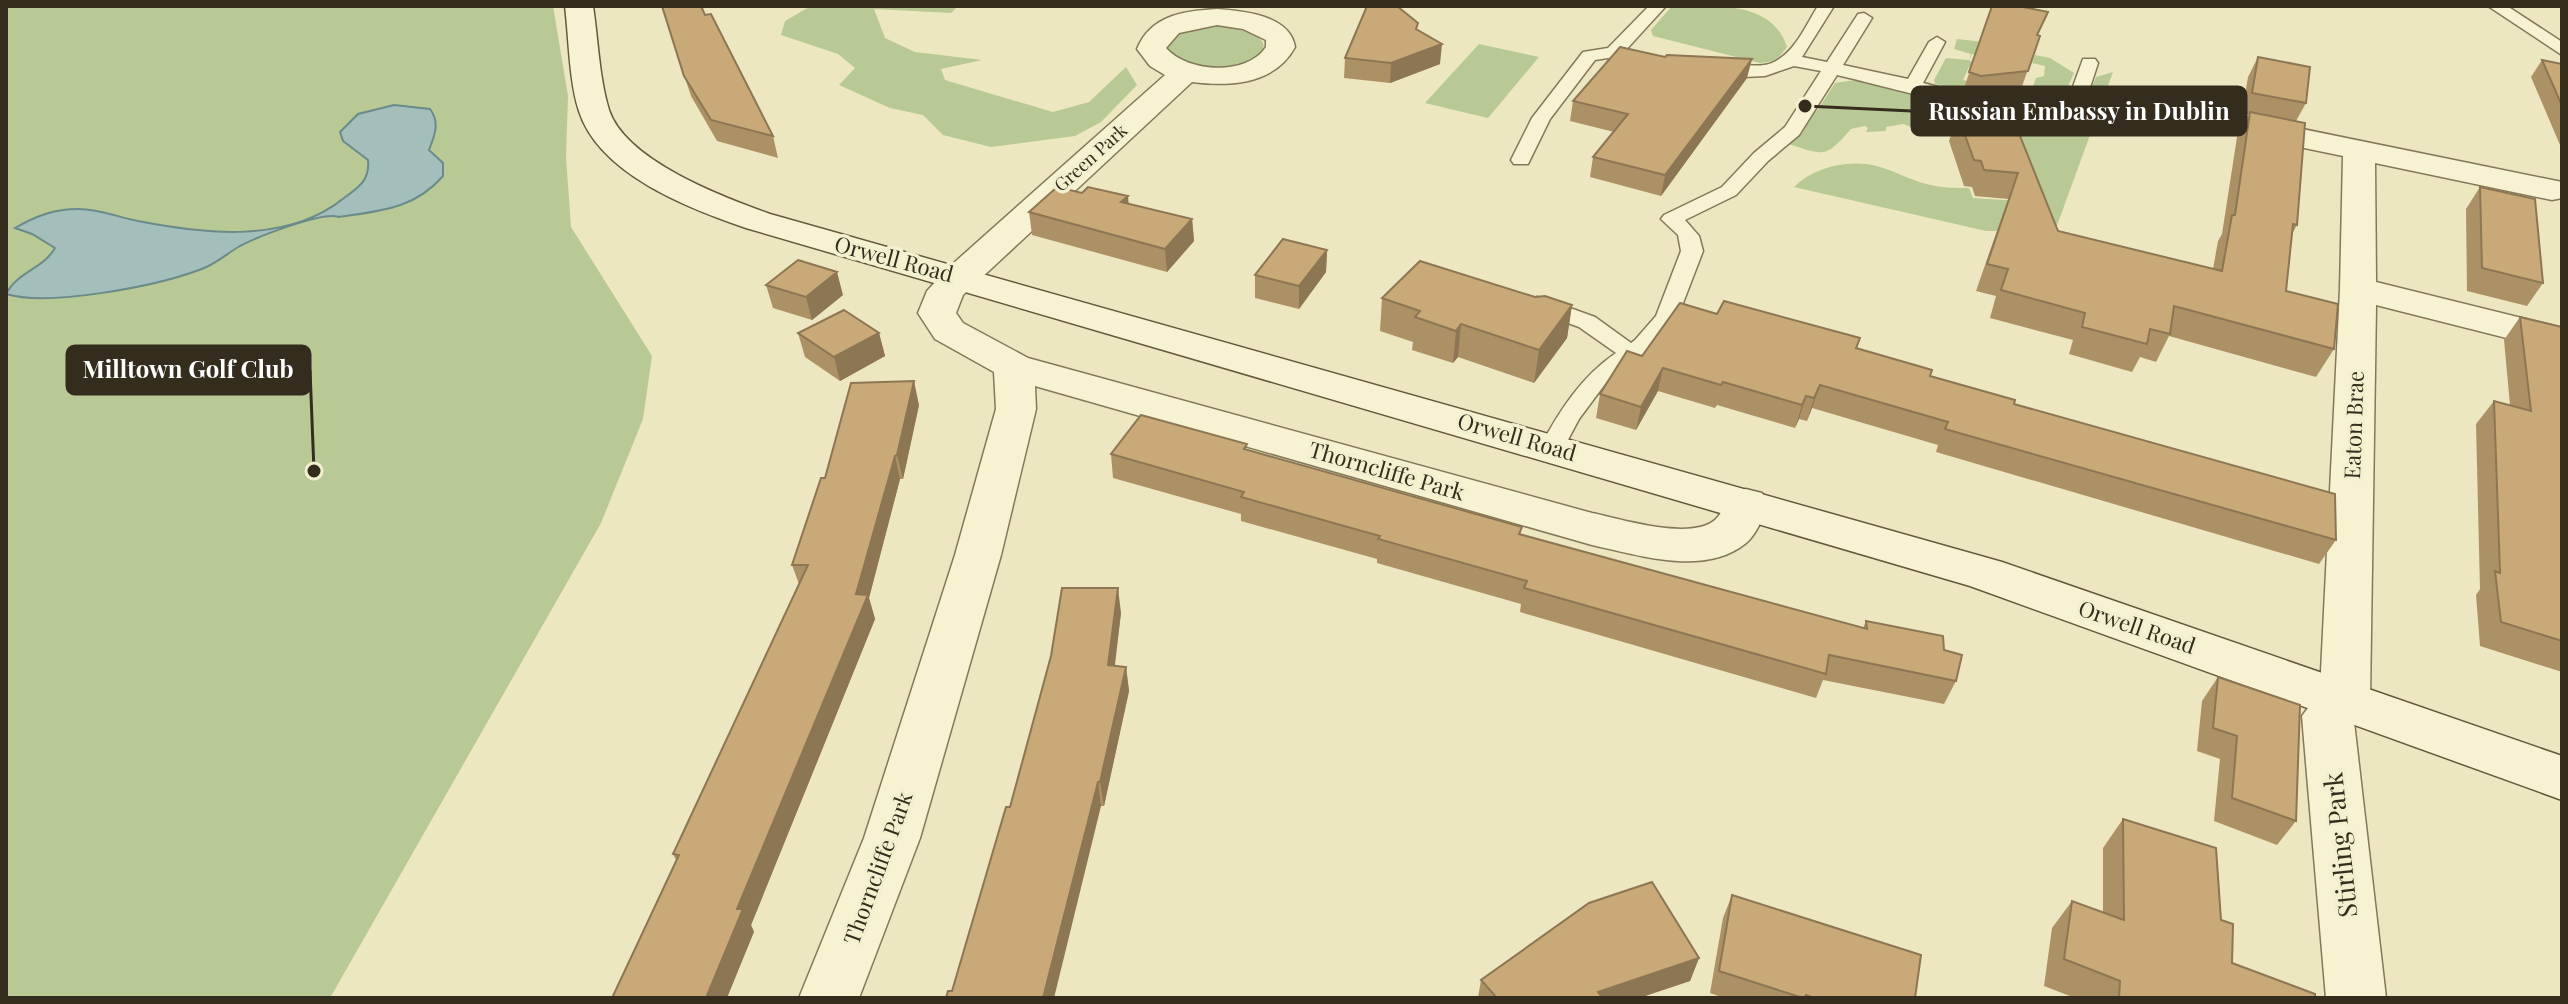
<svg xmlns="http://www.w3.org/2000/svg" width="2568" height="1004" viewBox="0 0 2568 1004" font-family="'Playfair Display',serif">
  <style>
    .green { fill: #b8c995 }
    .water { fill: #a3bebb; stroke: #6a8b89; stroke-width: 2 }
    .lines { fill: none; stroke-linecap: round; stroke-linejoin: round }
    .lane-casing { stroke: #847859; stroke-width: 3 }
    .street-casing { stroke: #847859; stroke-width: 3 }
    .secondary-casing { stroke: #65593c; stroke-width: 3 }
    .lane { fill: #f7f3d2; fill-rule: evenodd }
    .street { fill: #f7f3d2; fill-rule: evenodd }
    .secondary { fill: #f7f3d2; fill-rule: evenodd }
    .wall { fill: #ad9166 }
    .shaded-wall { fill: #8d7653 }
    .building { fill: #c9a977; stroke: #8d7653; stroke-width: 2 }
    .labels { text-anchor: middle; stroke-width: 7; stroke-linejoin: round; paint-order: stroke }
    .far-street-label { font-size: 18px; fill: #342d1d; stroke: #f3f0cf }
    .street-label { font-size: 22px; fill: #342d1d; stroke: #f3f0cf }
    .near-street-label { font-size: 26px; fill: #342d1d; stroke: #f3f0cf }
    .leader { fill: none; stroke: #342d1d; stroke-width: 3 }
    .callout-dot { fill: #342d1d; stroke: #f3f0cf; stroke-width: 3 }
    .callout { fill: #342d1d; stroke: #342d1d; stroke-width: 3 }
    .callout-label { font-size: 24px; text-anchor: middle; font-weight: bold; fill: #fff }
  </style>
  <rect width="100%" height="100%" fill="#ece7c0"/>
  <path class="green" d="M6,6H553L568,96L566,157L571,227L652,356L643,419L601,523L330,998H6Z
    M811,6H958L951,13L874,9L885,38L915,52L982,60L941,69L945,80L1053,112L1089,102L1126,67L1137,85L1101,122L1075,136L991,147L943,135L923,115L890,108L839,85L855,68L838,54L781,35L785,21Z
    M1672,6C1715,6 1772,0 1787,47L1776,61L1760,63L1653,36L1651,30Z
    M1217,25C1322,40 1223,86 1179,62C1175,60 1170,52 1166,48L1176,34Z
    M1957,39L1983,42L1989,58L1972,54L1969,61L1980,63L1969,67L1963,80L1998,88L2032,89L2036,78L2044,76L2045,66L2032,63L2035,55L2050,58L2074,73L2061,102L2058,106L2044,110L1935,84L1934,80L1946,58L1969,60L1971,54L1954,49Z
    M1479,44L1539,57L1488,118L1425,103Z
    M2113,72L2055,231H1986L1794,187C1816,165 1855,158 1883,168C1899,173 1914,182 1931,185C1943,188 1956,188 1969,188L1973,198L2033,202L1963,134L1917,129L1903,124L1886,127V131L1866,132L1868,128L1865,126L1851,129C1824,160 1824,155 1786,143L1819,108L1835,83L1862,79L2029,117L2053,120L2081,115L2096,77Z"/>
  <path class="water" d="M394,105L430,109C440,122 435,135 429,150L443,163V176C415,209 379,211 339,217C323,211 257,237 240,246C226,254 215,265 199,270C156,286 49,307 6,294C17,272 44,268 55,248L32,234L15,228C36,216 54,209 78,209C99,209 118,217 138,221C205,234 287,244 344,198C359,187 370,180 368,160L343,141L340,132L358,114Z"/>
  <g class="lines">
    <defs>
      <path id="lane" d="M1649,6H1666L1624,52L1652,58L1655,62L1652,66L1646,67L1608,58L1595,60L1550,119L1528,164H1514L1511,160L1532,118L1583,52L1608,48Z
        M1818,6H1834L1802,57L1827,62L1858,14L1864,13L1872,18L1843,65L1908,79L1929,42L1937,37L1945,42L1923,83C1962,92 2028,118 2066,106L2083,59H2095L2098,63L2083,109C2057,137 1879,84 1837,75L1799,135L1768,161L1736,195L1685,220L1699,236L1703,251L1678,316L1651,350L1608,380L1579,419L1561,453H1543L1540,447C1560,410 1581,377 1616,353L1579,327L1529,309L1526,304L1537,297L1545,299L1595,317L1631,343L1635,340L1656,316L1681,251L1678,235L1661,219L1664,215L1722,187L1754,153L1785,127L1821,71L1794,66L1765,76L1744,77L1717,75L1708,70C1723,56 1756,73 1776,61C1796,50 1806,25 1818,6Z
        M2488,6H2507L2562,42V55Z"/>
      <path id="street" d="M1217,9C1243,11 1290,15 1295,47C1275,84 1231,87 1192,82L963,295L956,313L963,323L1028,358L1592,513C1621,519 1690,541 1715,520C1722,514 1726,501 1730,493L1746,489L1762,493L1768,504C1763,517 1757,534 1746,543C1705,577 1638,555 1592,545L1035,386L1036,409L1001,555L920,838L859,998H799L864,838L955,555L996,409L994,372L935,339L918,313L927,291L947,269L1165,75L1150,66L1137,49C1151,15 1184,11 1217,9ZM1217,25L1243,29L1266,40V47C1247,76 1188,73 1166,48L1179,33Z
        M2180,104L2562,182V198L2552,200L2375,163L2376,282L2562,328V352L2376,305L2370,699L2354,722L2386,998H2326L2302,716L2320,692L2340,289L2343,156L2169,120L2164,113L2169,106Z"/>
      <path id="secondary" d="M565,6H593C598,39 599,77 609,110C626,161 723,197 770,214L2002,562L2562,756V800L1970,586L746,228C688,208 599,174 579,111C569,81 569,38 565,6Z"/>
    </defs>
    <use href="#lane" class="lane-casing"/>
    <use href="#street" class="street-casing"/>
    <use href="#secondary" class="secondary-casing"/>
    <use href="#lane" class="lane"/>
    <use href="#street" class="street"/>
    <use href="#secondary" class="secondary"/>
  </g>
  <path class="wall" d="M661,6L705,15L773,136L778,158L717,141L691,96Z
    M1992,6L2040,36L2021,89L1974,94L1963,91Z
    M1418,30L1440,64L1390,83L1344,78L1345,58Z
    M2258,57L2306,103L2296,121L2297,225L2292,234L2286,291L2334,349L2316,377L2169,336L2156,362L2140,357L2132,372L2069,354L2073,340L1990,318L1996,296L1976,291L2008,199L1975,196L1972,187L1964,186L1949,141L1958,116L2014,121L2058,231L2213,269L2218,241L2222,234L2237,137L2249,115L2242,114L2248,77Z
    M2542,60L2562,64V146L2560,145L2531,77Z
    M1747,78L1661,196L1590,177L1593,157L1614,132L1570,121L1573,101Z
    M2480,187L2543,283L2527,306L2467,291L2466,209Z
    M1129,204L1192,219L1194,241L1167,272L1032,235L1029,212Z
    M1327,250L1326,272L1299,309L1255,298V275Z
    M766,285L843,295L812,320L773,308Z
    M1535,297L1572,305L1567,338L1534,383L1458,357L1453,363L1412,350L1413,342L1380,331L1382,298Z
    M1717,314L1860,338L1857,349L1930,376L2014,404L2336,540L2319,564L1936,452L1938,445L1812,408L1807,421L1799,419L1795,428L1717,405L1715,408L1658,391L1636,430L1596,418L1600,394L1642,356Z
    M2520,317L2562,327V672L2480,646L2476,595L2480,589L2476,424L2494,401L2510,405L2504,340Z
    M798,333H879L885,356L840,381L805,357Z
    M919,405L903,479H900L869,598L875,619L751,925L754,932L676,860L673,854L799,584L792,565L825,478Z
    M1248,450L1522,527L1520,535L1863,628L1866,621L1944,650L1956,681L1944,704L1823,680L1816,698L1520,612L1521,604L1377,563V559L1241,521V514L1113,478L1111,454Z
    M1121,613L1114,666L1126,667L1129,691L1104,806H1101L952,991Z
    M2218,677L2296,821L2277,845L2214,821L2220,759L2197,751L2202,701Z
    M2123,819L2221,920L2232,963L2315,998H2075L2044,986L2052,928L2072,901L2103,913V848Z
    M1732,895L1915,998H1724L1710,993L1723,918Z
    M1699,958L1690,981L1639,998H1478L1481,980Z"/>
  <path class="shaded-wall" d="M1442,44L1440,64L1390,83L1391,63Z
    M1752,59L1747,78L1661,196L1665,175Z
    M1128,196L1130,218L1121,202Z
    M1192,219L1194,241L1167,272L1165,249Z
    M1327,250L1326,272L1299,309V286Z
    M837,272L843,295L812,320L806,297Z
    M1572,305L1567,338L1534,383L1539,350Z
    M1461,324L1458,357L1453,363L1456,331Z
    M879,333L885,356L840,381L834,357Z
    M1663,368L1658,391L1636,430L1641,407Z
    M914,381L919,405L903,479L897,455Z
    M1820,385L1812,408L1807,421L1814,398Z
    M1806,396L1799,419L1795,428L1802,405Z
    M895,456L900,479L869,598L875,619L751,925L754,932L727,998H706Z
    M1118,588L1121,613L1112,690L1108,665Z
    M1126,667L1129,691L1104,806L1100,782Z
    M1098,782L1101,806L1054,998H1043Z
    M1699,958L1690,981L1639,998H1596L1598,992Z"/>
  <path class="building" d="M662,6H701L705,15L711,14L773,136L711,120L684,76Z
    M1367,6H1397L1418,23L1416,29L1442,44L1391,63L1345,58Z
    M1992,6H2018L2048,12L2037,35L2040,36L2028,71L1981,76L1969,72Z
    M1620,47L1665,57L1667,55L1752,59L1665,175L1593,157L1628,114L1573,101Z
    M2258,57L2310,67L2306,103L2252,93Z
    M2542,60L2562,64V106Z
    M2250,112L2305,123L2297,225L2293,224L2286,291L2338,304L2334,349L2174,306L2170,334L2150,329L2147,344L2082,327L2085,313L2001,290L2008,269L1987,264L2018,173L1984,170L1981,161L1974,160L1958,116L2014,121L2058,231L2222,271L2232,215H2235Z
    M1057,187L1082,193L1088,187L1128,196L1121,202L1192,219L1165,249L1029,212Z
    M2480,187L2535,199L2543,283L2482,268Z
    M1283,239L1327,250L1299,286L1255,275Z
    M798,260L837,272L806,297L766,285Z
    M1420,261L1535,297L1545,296L1572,305L1539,350L1461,324L1456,331L1415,317L1420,311L1382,298Z
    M1724,301L1860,338L1856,348L1932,370L1930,376L2015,400L2014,404L2335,494L2336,540L1945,429L1948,422L1820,385L1814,398L1806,396L1802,405L1723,382L1721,385L1663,368L1641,407L1600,394L1627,351L1642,356L1680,303L1717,314Z
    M844,310L879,333L834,357L798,333Z
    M2520,317L2562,327V395H2561L2562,408V641L2501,622L2495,571L2500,573L2494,401L2531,411Z
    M914,381L897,455L895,456L856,594L868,595L737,909H743L706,998H612L679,855L673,854L808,565H792L821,478H825L851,383Z
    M1141,415L1247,444L1244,449L1522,527L1519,534L1867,629L1866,621L1943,636L1944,650L1962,655L1956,681L1829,655L1826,674L1524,588L1527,581L1378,539L1380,536L1241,497L1244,492L1111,454Z
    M1062,588H1118L1108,665L1126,667L1100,782H1098L1043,998H946L948,991H952L1006,807H1010L1051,656Z
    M2218,677L2300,705L2296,821L2232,798L2237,736L2213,728Z
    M2123,819L2216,848L2221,920L2233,924L2232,963L2315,994V998H2119L2120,981L2064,959L2072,901L2124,920Z
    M1652,882L1699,958L1598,992L1603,998H1497L1481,980L1589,903Z
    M1732,895L1921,955L1915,998H1814L1806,995L1805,998H1803L1719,971Z"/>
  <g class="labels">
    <g class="far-street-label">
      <text transform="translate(1091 158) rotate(-42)" y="6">Green Park</text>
    </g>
    <g class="street-label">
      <text transform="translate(894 259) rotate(15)" y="8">Orwell Road</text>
      <text transform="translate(2354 425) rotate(-88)" y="8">Eaton Brae</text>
      <text transform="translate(1517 437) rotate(16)" y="8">Orwell Road</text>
      <text transform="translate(1387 471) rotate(16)" y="8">Thorncliffe Park</text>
      <text transform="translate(2137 627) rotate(19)" y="8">Orwell Road</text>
      <text transform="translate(878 868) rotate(-70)" y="8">Thorncliffe Park</text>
    </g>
    <g class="near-street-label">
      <text transform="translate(2341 845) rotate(-96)" y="9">Stirling Park</text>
    </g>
  </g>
  <path class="leader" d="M1805 106L1912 111M314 471L310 370"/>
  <g class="callout-dot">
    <circle cx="1805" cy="106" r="8"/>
    <circle cx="314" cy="471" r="8"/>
  </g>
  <g class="callout">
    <rect x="1912" y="87" width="334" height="48" rx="8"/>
    <rect x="67" y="346" width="243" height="48" rx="8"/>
  </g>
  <g class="callout-label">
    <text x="2079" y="120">Russian Embassy in Dublin</text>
    <text x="188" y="378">Milltown Golf Club</text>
  </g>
  <rect width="2568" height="1004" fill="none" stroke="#342d1d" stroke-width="16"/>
</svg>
